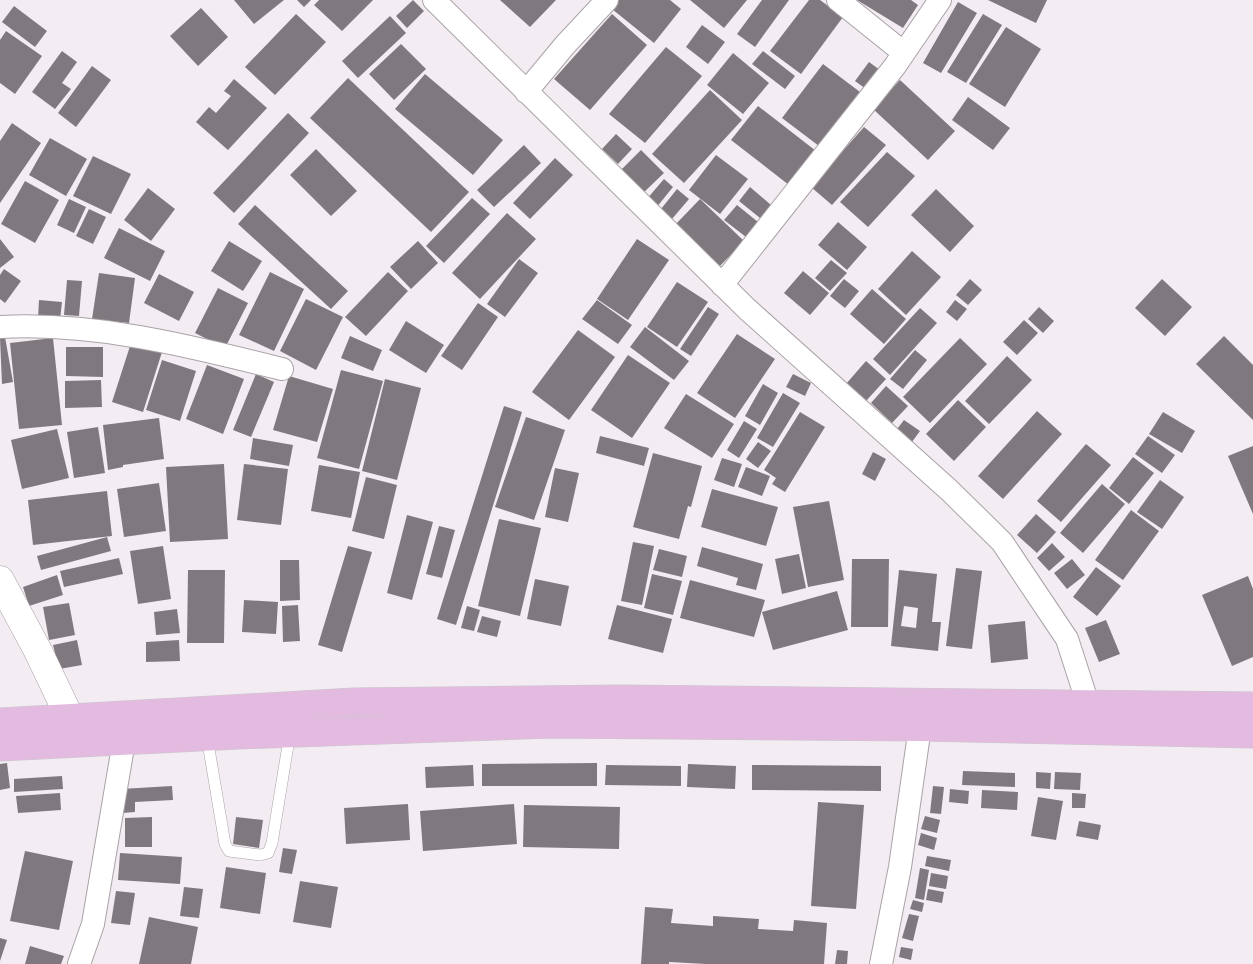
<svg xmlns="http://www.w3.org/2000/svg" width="1253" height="964" viewBox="0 0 1253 964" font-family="Helvetica,sans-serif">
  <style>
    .building { fill: #7f797f; fill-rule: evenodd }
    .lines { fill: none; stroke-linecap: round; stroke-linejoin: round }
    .lane-casing { stroke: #a9a3a8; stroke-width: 12 }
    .street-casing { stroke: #a9a3a8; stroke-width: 24 }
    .secondary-casing { stroke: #a9a3a8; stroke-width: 29 }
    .primary-casing { stroke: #cac9ca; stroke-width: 29 }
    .lane { stroke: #fff; stroke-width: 11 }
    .street { stroke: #fff; stroke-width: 22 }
    .secondary { stroke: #fff; stroke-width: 28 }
    .primary { stroke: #e3bbe0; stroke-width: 28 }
  </style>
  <rect width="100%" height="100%" fill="#f3ecf2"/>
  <path class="building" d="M234,0H284L254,24Z
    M297,0H311L304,7Z
    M319,0H373L342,31L314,5Z
    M413,0L424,11L407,28L396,16Z
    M500,0H556L530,27Z
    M619,0H670L681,9L654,43L612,9Z
    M690,0H747L724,28Z
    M762,0H789L755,47L737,34Z
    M809,0H820L843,17L801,74L770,51Z
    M857,0H911L918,5L903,28Z
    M988,0H1047L1036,23Z
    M958,2L977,13L941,73L923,63Z
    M14,6L47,31L35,47L2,22Z
    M201,8L228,37L198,66L170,36Z
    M296,14L326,42L275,95L245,67Z
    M612,14L647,45L590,110L554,79Z
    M983,14L1002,25L966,83L947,72Z
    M390,16L406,33L358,78L342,61Z
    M702,25L725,42L708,64L686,47Z
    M1006,27L1041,49L1005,107L969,84Z
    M6,31L42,56L15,94L0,83V40Z
    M401,44L426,69L394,100L369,74Z
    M666,47L702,76L645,143L609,114Z
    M62,51L77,62L62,83L71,89L55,109L32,92Z
    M763,51L795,76L785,89L752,64Z
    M733,53L769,83L743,114L707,85Z
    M869,62L880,70L866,89L855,81Z
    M823,64L860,92L819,146L782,118Z
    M92,66L111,80L76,127L58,113Z
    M425,74L503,140L473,175L395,109Z
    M348,78L469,192L431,232L310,118Z
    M234,79L267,108L228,150L196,122L209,107L216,113L231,96L224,91Z
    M900,80L955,131L928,160L873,109Z
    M710,90L742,120L684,183L652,154Z
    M968,97L1010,128L993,150L952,120Z
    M758,106L816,151L789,185L731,140Z
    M288,113L309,133L234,213L213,193Z
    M12,123L41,143L0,203V141Z
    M864,127L886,145L832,205L811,187Z
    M616,134L632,149L618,164L602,149Z
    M50,138L87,159L66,196L29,175Z
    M524,145L541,163L494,207L477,190Z
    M316,149L357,191L331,216L290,175Z
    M641,150L664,173L641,195L619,172Z
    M887,152L915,176L868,227L840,202Z
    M716,155L748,179L720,214L689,190Z
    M93,156L131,174L111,214L73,196Z
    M555,158L573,175L530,219L513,203Z
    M664,179L673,187L656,208L646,200Z
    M25,181L59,200L35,243L1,224Z
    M750,187L771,205L760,218L739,201Z
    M148,188L175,209L151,241L124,220Z
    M677,189L689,199L672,219L661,209Z
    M936,189L974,226L950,252L911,215Z
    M472,198L490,214L444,263L426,246Z
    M69,199L86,207L74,233L57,225Z
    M700,199L744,241L719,267L675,225Z
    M255,205L348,291L331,309L238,224Z
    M737,205L758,222L746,237L724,220Z
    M89,209L106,217L93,244L76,236Z
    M507,213L536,239L480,299L452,273Z
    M838,222L867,247L847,270L818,245Z
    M119,228L165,251L150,281L104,258Z
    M0,239L14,257L0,268Z
    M637,239L669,260L628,320L597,299Z
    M229,241L262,261L243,291L211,271Z
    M418,241L438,263L411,289L390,267Z
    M912,251L941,277L906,315L878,289Z
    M519,259L538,273L505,317L487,304Z
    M831,260L847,273L830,291L815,278Z
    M4,269L21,281L5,303L0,299V275Z
    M803,271L829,293L810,315L784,293Z
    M270,272L304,289L274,351L239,335Z
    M388,272L408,291L366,336L345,317Z
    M99,273L135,278L129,323L92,319Z
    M159,274L194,292L179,321L144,303Z
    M844,279L859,291L845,308L830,296Z
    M970,279L982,290L968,305L956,295Z
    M1162,279L1192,307L1165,336L1135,308Z
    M67,280L82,281L79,316L64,315Z
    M677,282L708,302L677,347L647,327Z
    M218,288L248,303L225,348L195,333Z
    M872,289L906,319L884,344L850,314Z
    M306,299L343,317L316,370L280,351Z
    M39,300L62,302L60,320L38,318Z
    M597,300L632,325L618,344L582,319Z
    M955,300L967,309L957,321L946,312Z
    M478,303L498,317L462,370L441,356Z
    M708,307L719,314L691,356L680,349Z
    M1039,307L1054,321L1043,333L1028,319Z
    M920,308L937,323L890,375L873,359Z
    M1024,320L1038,333L1017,355L1003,342Z
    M406,321L444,345L426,373L389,350Z
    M645,327L689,361L674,380L630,347Z
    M578,330L615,357L569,420L532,392Z
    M737,334L775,359L735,418L697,393Z
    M350,336L382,350L373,371L341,358Z
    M1224,336L1253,365V420L1196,364Z
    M5,337L13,382L2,384L0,338Z
    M53,338L62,425L19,429L10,343Z
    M960,338L987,364L930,423L903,397Z
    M131,343L162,352L143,412L112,402Z
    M66,347H103V377L66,376Z
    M915,350L927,360L903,389L890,379Z
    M628,355L670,383L632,438L591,410Z
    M1007,356L1032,380L989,424L965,401Z
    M162,360L196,371L180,421L146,410Z
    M866,361L886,379L866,401L846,384Z
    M207,365L244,379L223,434L186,419Z
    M341,370L383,381L359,469L317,458Z
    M256,374L274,382L251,437L233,430Z
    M793,374L811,383L805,396L786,387Z
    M289,376L333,389L317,442L273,430Z
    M385,379L421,388L397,480L362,471Z
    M101,380L102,407L65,408V381Z
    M763,384L778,393L760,425L745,416Z
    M886,386L908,406L892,423L871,403Z
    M783,393L800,403L773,447L757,438Z
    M686,394L734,424L712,458L664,428Z
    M958,400L986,427L954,461L926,434Z
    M504,406L522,412L456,625L437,619Z
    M1037,411L1062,434L1003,499L978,476Z
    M800,412L825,427L785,492L772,484L776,478L764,470Z
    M1163,412L1195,431L1182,453L1149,434Z
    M526,417L565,430L534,520L495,507Z
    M159,418L164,459L123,465V467L108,470L103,425Z
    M904,420L920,431L909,446L894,433Z
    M744,421L757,429L739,458L727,450Z
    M98,427L105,473L74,478L67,432Z
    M57,429L69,478L22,489L11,440Z
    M600,436L649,448L644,466L596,453Z
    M1148,436L1175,455L1162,473L1135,454Z
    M253,438L293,445L289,466L250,459Z
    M758,442L771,451L758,468L746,459Z
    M1086,444L1111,465L1061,522L1037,501Z
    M1253,446V514L1228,456Z
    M873,452L886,459L875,481L862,474Z
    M653,453L702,466L691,507L688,506L679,539L633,527Z
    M1133,457L1154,473L1129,504L1109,488Z
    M722,458L742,464L734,487L714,480Z
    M224,464L228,539L170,542L166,467Z
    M244,464L288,469L281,525L237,520Z
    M319,465L360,472L351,518L311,511Z
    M746,467L770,476L762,496L738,487Z
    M555,468L579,473L568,522L545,517Z
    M366,477L397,485L384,539L352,531Z
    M1160,480L1184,497L1162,529L1137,512Z
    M159,483L166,531L124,537L117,489Z
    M1102,484L1125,504L1083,553L1060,533Z
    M712,489L778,507L766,546L701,527Z
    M107,491L112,536L33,545L28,500Z
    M829,501L844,580L808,587L793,507Z
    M1131,510L1159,531L1123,580L1095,560Z
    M1036,514L1056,532L1037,553L1017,535Z
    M407,515L433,522L412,600L387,593Z
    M499,519L541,528L520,616L478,606Z
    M439,526L455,530L442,578L426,574Z
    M107,537L111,551L41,570L37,556Z
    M633,542L654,546L642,605L621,601Z
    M1052,543L1065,557L1049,571L1037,558Z
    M163,546L171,599L138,604L130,551Z
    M348,546L372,552L342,652L318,645Z
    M702,547L763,564L756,590L736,585L738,578L697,566Z
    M659,549L687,556L682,577L653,570Z
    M799,554L806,588L782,594L775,559Z
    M119,558L123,574L64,587L60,571Z
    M852,559H889L888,627H851Z
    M1072,559L1085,575L1067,589L1054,573Z
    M280,560H299L300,600L280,601Z
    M1096,567L1121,586L1097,616L1073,597Z
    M956,568L982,571L972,649L946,646Z
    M188,570H225L224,643H187Z
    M899,570L937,574L932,622H941L938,651L891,646ZM904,606L918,608L916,628L901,626Z
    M652,574L682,581L673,615L644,608Z
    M57,575L63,595L29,606L23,587Z
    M1248,576L1253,589V657L1232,666L1202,595Z
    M535,579L569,586L561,626L527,619Z
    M690,580L765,600L754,637L680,618Z
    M837,591L848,630L773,650L762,612Z
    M244,600L278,602L276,634L242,632Z
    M69,603L75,635L49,640L43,607Z
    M298,605L300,641L283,642L282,606Z
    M617,605L672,619L663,653L608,639Z
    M467,606L480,610L474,631L461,628Z
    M177,609L180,633L156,635L154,612Z
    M482,616L501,621L497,637L477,632Z
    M1106,620L1120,654L1099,662L1085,628Z
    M1025,621L1028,659L991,663L988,625Z
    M77,640L82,665L59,669L53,645Z
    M179,640L180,661L146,662V642Z
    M7,763L10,788L0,790V764Z
    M597,763V786H482V764Z
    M688,764L736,766L735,789L687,787Z
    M473,765L474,786L426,788L425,767Z
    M606,765L681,766V786L605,785Z
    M752,765L881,766V791L752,790Z
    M963,771L1015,773V787L962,785Z
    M1036,772L1051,773L1050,789L1036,788Z
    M1055,772L1081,773L1080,790L1054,789Z
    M62,776L63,789L14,792V779Z
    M172,786L173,800L135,802V812L122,813L121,789Z
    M933,786L944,787L941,814L930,813Z
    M950,789L969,791L968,804L949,802Z
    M982,790L1018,792L1017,810L981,808Z
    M60,793L61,810L18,813L16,796Z
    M1072,793L1086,794L1085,808H1072Z
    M1038,797L1063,801L1056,840L1031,836Z
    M818,802L864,805L856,909L811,906Z
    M408,804L410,840L346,844L344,808Z
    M514,804L517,844L423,851L420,811Z
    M524,805L620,807L619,849L523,847Z
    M925,816L940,820L937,833L921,829Z
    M152,817V847H125V818Z
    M236,817L263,820L259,848L233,844Z
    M1079,821L1101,825L1098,840L1076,836Z
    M921,833L937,838L934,850L918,845Z
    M283,848L297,850L292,874L279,872Z
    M25,851L73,861L59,930L10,921Z
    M120,853L182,857L180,884L118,880Z
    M927,856L951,860L949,871L925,866Z
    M226,867L266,873L260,914L220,908Z
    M920,868L929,870L924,900L915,898Z
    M931,873L948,876L946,889L929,886Z
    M300,881L338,887L331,928L293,922Z
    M184,887L203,889L199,918L180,916Z
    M928,889L944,892L942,903L926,900Z
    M116,891L135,893L130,925L111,923Z
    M913,900L924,903L922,912L910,909Z
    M645,907L673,909L671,923L713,926V916L759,919L758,929L793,931L794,920L827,923L824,964H706L669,962V964H641Z
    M909,914L919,916L913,941L902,938Z
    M149,917L198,927L191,964H139Z
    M0,938L7,940L0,961Z
    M30,946L64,956L61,964H25Z
    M901,947L913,949L911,960L899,957Z
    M837,950L848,951L847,964H835Z"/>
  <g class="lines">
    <defs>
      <path id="lane" d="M207,737L225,844L229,851L260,855L268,853L272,843L290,733"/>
      <path id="street" d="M434,0L747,309L949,490L1002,542L1067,639L1088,704
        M838,0L904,53
        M526,92L565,45L607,0
        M722,285L895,66L940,0
        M0,327C96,322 190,346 282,369
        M79,964L93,924L124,741
        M881,964L900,867L920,727"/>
      <path id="secondary" d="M0,580L38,651L70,718"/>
      <path id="primary" d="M0,722L354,702L620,699L1253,706
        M0,747L238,735L550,724L920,727L1253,734"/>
    </defs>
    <use href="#lane" class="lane-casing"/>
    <use href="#street" class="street-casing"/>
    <use href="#secondary" class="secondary-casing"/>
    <use href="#primary" class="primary-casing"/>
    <use href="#lane" class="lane"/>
    <use href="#street" class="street"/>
    <use href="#secondary" class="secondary"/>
    <use href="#primary" class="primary"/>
  </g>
</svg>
